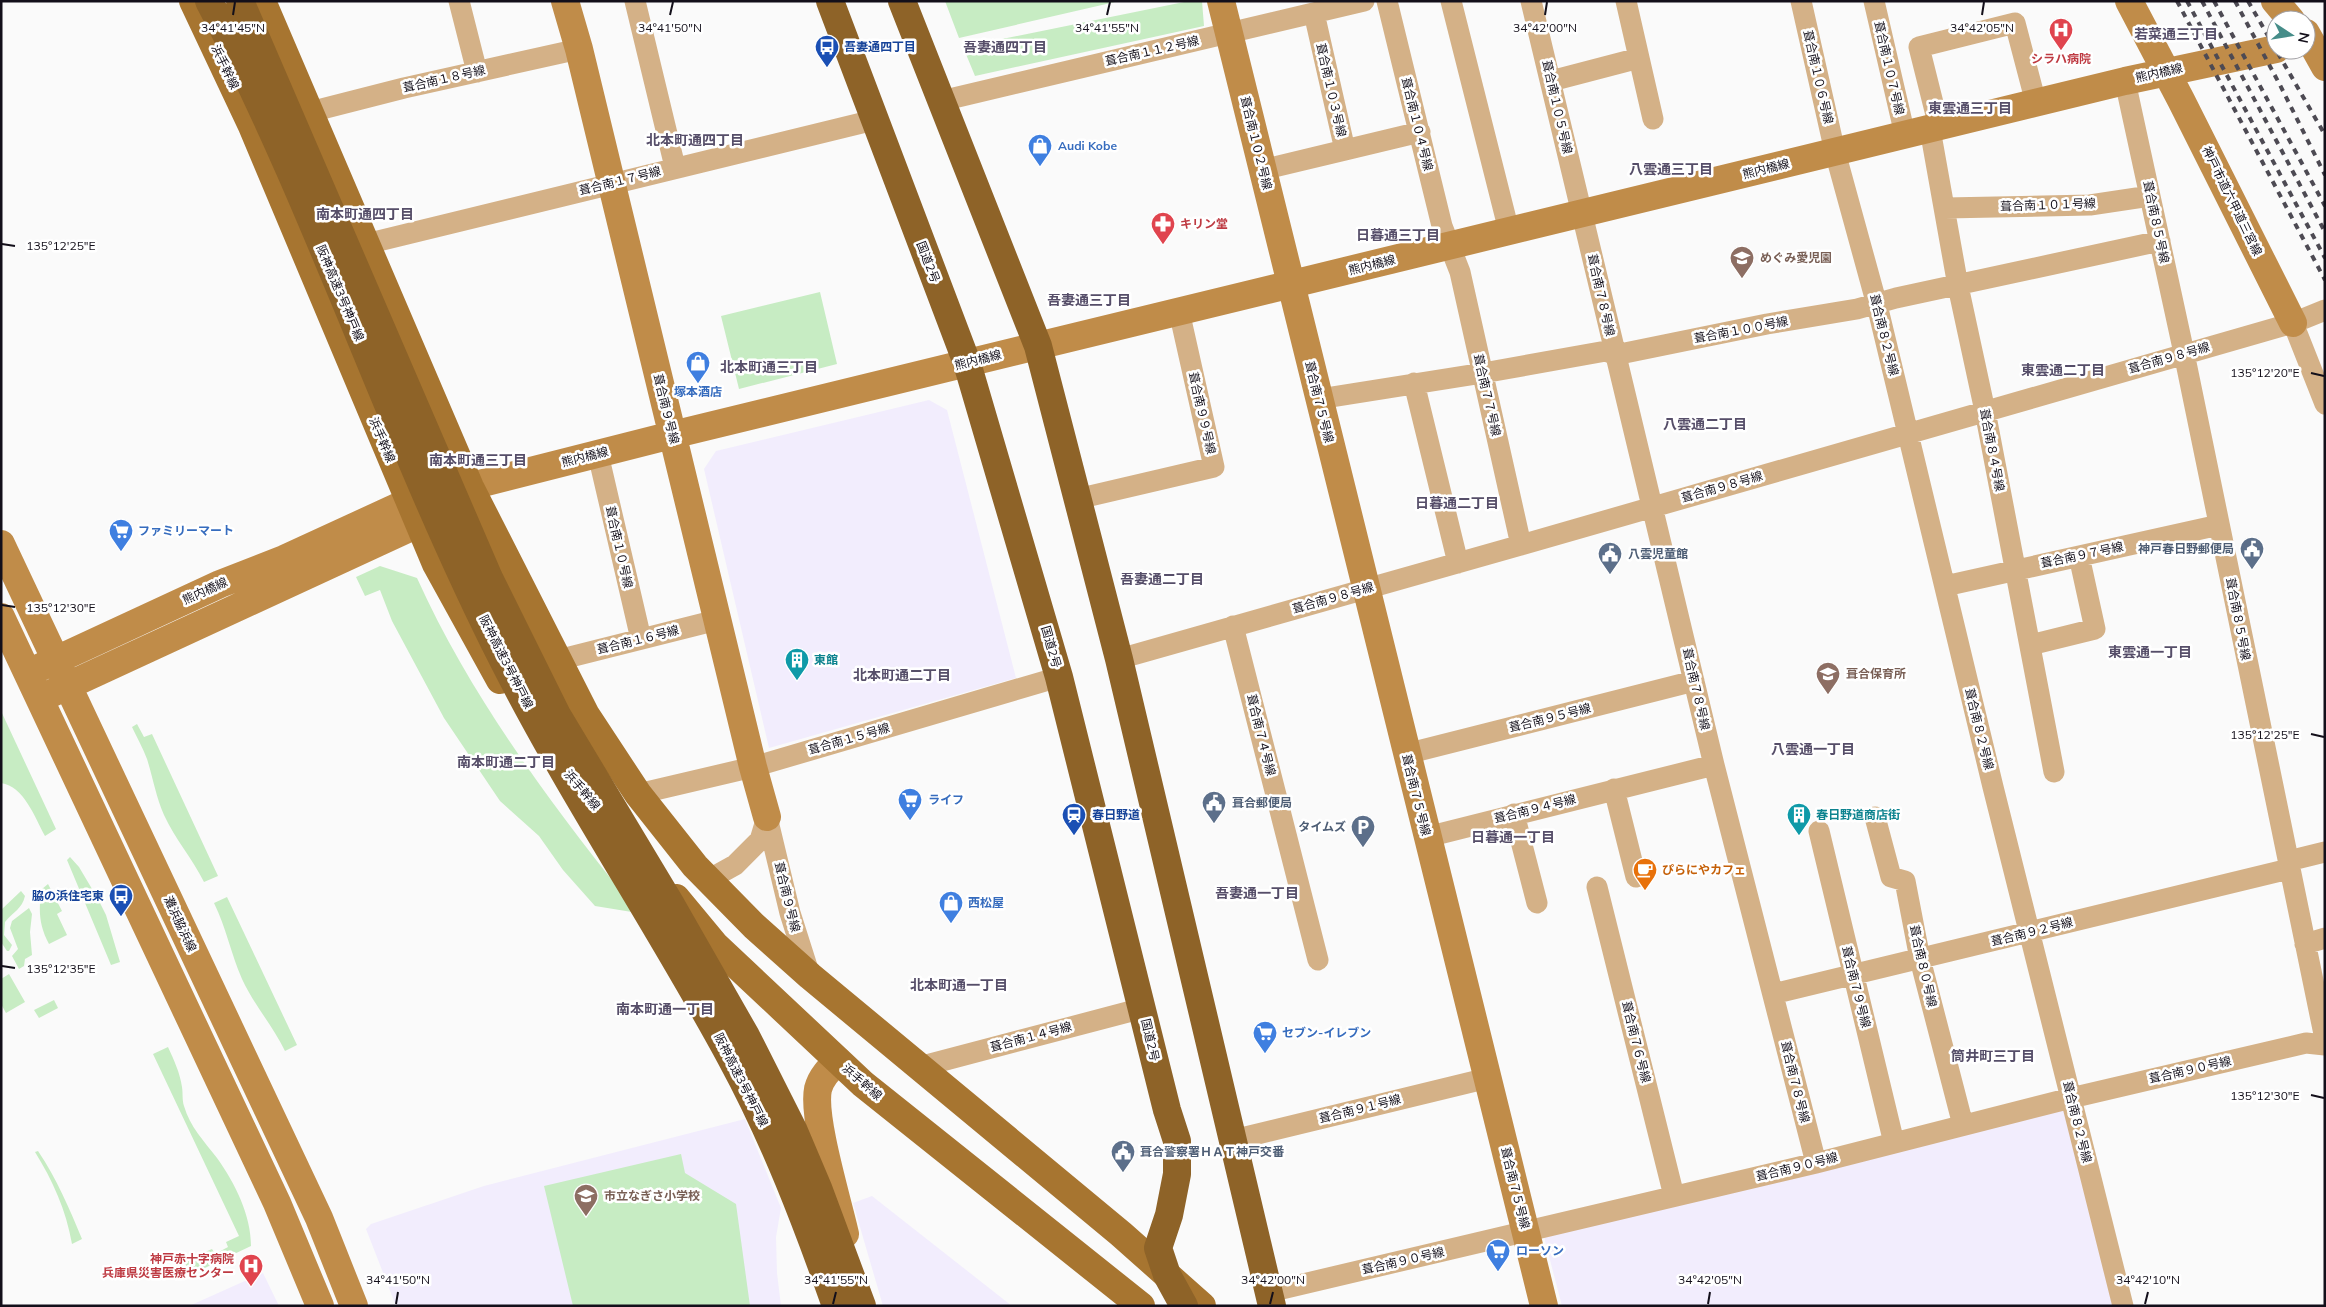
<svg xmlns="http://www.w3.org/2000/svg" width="2326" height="1307" viewBox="0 0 2326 1307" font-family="Mulish,'Noto Sans JP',sans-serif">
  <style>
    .built { fill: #f2edfd }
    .green { fill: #c7ecc3 }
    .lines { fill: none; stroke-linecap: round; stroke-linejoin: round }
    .street { stroke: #d4b187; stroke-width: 21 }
    .secondary { stroke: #c08c49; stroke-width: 28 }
    .primary { stroke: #a77530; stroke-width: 28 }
    .highway { stroke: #8e6328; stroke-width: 28 }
    .rail { stroke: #4d4a53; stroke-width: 4; stroke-dasharray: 6 6; stroke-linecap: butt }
    .highway-bridge { stroke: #8e6328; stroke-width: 28 }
    .ticks { fill: none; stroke: #130f1a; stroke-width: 2 }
    .labels { text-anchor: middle; stroke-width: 5; stroke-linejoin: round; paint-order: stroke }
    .transit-label { font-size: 12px; font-weight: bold; fill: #164399; stroke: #fff; text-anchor: start }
    .street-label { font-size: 12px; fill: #130f1a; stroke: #fff }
    .health-label { font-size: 12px; font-weight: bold; fill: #be3a42; stroke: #fff }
    .shop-label { font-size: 12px; font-weight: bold; fill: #366cbe; stroke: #fff; text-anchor: start }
    .education-label { font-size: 12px; font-weight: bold; fill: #785e54; stroke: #fff; text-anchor: start }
    .service-label { font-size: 12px; font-weight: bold; fill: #4e5e75; stroke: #fff; text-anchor: start }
    .culture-label { font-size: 12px; font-weight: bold; fill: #0d838f; stroke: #fff; text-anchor: start }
    .food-label { font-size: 12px; font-weight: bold; fill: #c56008; stroke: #fff; text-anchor: start }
    .neighbourhood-label { font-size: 14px; font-weight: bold; fill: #564e69; stroke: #fff }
    .ticks-label { font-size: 12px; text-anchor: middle; fill: #130f1a; stroke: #fff; stroke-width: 5; stroke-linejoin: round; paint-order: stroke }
  </style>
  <rect width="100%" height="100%" fill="#fafafa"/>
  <path class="built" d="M929,400L947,410L1016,678L769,748L704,469L716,451Z
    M2068,1106L2115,1306H1562L1544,1237Z
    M745,1119L781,1208L776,1237L777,1273L781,1306H396L366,1229L371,1224L484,1186Z
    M872,1196L1012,1306H883L853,1203Z
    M263,1273L279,1306H189Z"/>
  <path class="green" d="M945,1H1115V2L959,38Z
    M1189,1H1202L1204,26L975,76L963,47Z
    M820,292L837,364L739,389L721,316Z
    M380,566L417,578C472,700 555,809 638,913L595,906L563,870L539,836L500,801L444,718L392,621L380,590L365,596L356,577Z
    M1,711L56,829L45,836C35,818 24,786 1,783Z
    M137,724L144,737L152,734L218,876L204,882C192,858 175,839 164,815C156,797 153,778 147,759C143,748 137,738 132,727Z
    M70,857L79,867L98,899L106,915L120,962L111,965L67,860Z
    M48,884L62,911L57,914L67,935L49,944C39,926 38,909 42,889Z
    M21,891L25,896C22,909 13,912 5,922L4,935L12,945L9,951H7L1,942V910Z
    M227,897L297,1045L285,1051C273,1026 254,1005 242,979C231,954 226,927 214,903Z
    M29,908L32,914L30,932L32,955L25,959L24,966L19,969L12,956L18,949L10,928L12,921Z
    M9,974L25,1002L6,1013L1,1004V979Z
    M54,1000L58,1008L39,1018L34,1010Z
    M168,1047C174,1060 180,1073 182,1087C183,1093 182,1100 184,1106C190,1127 204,1141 217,1158C235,1183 251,1215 251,1246L190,1275L184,1261L212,1249L215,1254L228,1247L226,1242L239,1236L153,1054Z
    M38,1151C57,1179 69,1208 82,1239L72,1244C66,1210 53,1181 35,1152Z
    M681,1154L685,1173L736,1204L750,1306H573L544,1186Z"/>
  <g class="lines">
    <path class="street" d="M459,1L477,72
      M635,1L675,167
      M1387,1L1442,226L1460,272L1521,545
      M1451,1L1509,231
      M1531,1L1714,765L1816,1163
      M1626,1L1653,119
      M1801,1L1835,152L1877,305L1993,787L2123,1306
      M1874,1L1905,135
      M1314,13L1345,150L1420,132
      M1551,81L1639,58
      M2125,81L2184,353L2325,1039
      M941,101L1364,1
      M310,112L404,88L579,49
      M1939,127L1919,47L2015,23L2036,103
      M1930,129L1958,286L1985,411L2054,772
      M1262,170L1345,150
      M1945,208L2090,205L2150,196
      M366,244L874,120
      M2293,323L2325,404
      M1414,383L1458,563
      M1319,399L1483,373L1606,351L1615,355L1767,324L1857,309L1896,298L2160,241
      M598,454L641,639
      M1077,499L1214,467L1179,311
      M1945,586L2219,525
      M1233,626L1318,960
      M2030,645L2095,629L2079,556
      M1119,659L1521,545L2293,323L2325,310
      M558,660L717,620
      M1406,754L1694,681
      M1614,789L1636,877
      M638,794L753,767L1059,677
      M1514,814L1537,903
      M767,817L790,913L810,976
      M1875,817L1891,877L1905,881L1920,959L1963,1125
      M1819,831L1894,1143
      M1427,837L1714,765
      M2288,861L2325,852
      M708,880L735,865L760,840L767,817
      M1597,887L1674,1196
      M2305,944L2325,938
      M1773,994L2289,869
      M919,1067L1143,1008
      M1233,1140L1488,1078
      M1269,1292L1816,1163L2071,1098L2306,1043L2325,1045"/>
    <path class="secondary" d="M565,1L579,49L753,767L767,817
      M1221,1L1544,1306
      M2129,1L2181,100L2293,323
      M2275,1L2291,20
      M2306,33L2325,67
      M1,544L319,1218L354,1306
      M1,617L277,1203L320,1306
      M28,673L220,584L284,559L408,502L672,435L2125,81L2276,49
      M50,694L418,524L438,509
      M838,1061C829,1069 821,1077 818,1089C812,1118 838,1202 845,1234"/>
    <path class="primary" d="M193,1L252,126L436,564L500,680
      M262,1L470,487L586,715L638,794L695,866L754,926L810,976L1121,1234L1202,1306
      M676,898L715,945L863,1084L1141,1306"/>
    <path class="highway" d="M830,1L967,363L1059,677L1167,1110L1177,1141V1174L1169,1215L1158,1248L1167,1275L1184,1306
      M902,1L1038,346L1119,659L1272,1306"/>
    <path class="rail" d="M2177,1L2325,280
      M2187,1L2325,258
      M2202,1L2325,232
      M2214,1L2325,206
      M2235,1L2280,85L2325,175
      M2248,1L2325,135"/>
    <path class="highway-bridge" d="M209,1C321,214 394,445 503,660C572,796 658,923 731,1058C774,1137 806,1221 836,1306
      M240,1L489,578L557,715L670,903L746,1036L793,1129L818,1188L862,1306"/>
  </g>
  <path class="ticks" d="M233,15L235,2M670,15L673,2M1107,15L1110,2M1545,15L1547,2M1982,15L1984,2M2,244L15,246M2311,373L2324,376M2,605L15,607M2311,734L2324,737M2,966L15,968M2311,1095L2324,1098M396,1304L398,1292M833,1304L836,1292M1270,1304L1273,1292M1708,1304L1710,1292M2145,1304L2148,1292"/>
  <defs>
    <symbol id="hospital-pin" viewBox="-11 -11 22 30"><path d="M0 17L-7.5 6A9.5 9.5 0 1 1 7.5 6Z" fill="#e0444e" stroke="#fff"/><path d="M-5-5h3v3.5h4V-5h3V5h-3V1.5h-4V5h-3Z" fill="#fff"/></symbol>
    <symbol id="bus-pin" viewBox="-11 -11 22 30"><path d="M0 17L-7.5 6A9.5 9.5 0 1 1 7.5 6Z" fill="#1a4fb4" stroke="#fff"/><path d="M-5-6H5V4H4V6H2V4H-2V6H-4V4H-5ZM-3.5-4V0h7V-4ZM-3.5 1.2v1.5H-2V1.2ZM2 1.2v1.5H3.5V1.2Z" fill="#fff"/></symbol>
    <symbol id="shop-pin" viewBox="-11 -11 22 30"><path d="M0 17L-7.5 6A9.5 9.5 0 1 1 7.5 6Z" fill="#3f7fe0" stroke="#fff"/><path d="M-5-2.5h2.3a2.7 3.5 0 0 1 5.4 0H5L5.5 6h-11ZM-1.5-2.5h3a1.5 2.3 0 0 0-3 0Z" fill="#fff"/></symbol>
    <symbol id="pharmacy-pin" viewBox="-11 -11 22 30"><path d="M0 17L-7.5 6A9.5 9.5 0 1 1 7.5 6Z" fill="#e0444e" stroke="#fff"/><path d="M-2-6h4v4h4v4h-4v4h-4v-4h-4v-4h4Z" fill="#fff"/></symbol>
    <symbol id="school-pin" viewBox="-11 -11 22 30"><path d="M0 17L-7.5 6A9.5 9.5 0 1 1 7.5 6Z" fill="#8d6e63" stroke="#fff"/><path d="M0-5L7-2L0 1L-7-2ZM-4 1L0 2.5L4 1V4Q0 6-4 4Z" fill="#fff"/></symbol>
    <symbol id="supermarket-pin" viewBox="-11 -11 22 30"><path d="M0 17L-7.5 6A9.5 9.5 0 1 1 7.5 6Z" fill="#3f7fe0" stroke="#fff"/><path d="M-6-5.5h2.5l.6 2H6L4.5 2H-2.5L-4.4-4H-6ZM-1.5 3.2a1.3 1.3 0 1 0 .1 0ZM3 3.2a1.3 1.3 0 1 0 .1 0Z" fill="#fff"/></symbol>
    <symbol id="civic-pin" viewBox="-11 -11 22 30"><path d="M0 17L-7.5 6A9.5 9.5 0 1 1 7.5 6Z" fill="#5c6f8a" stroke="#fff"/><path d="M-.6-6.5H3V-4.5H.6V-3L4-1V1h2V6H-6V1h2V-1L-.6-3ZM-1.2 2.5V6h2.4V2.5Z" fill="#fff"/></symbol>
    <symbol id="building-pin" viewBox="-11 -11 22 30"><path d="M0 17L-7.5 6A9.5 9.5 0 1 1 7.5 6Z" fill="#0f9aa8" stroke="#fff"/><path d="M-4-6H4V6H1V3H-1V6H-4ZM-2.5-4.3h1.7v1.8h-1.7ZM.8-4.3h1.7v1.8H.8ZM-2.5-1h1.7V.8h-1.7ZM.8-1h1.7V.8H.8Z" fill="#fff"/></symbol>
    <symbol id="station-pin" viewBox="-11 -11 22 30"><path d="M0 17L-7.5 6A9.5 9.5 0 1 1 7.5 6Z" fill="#1a4fb4" stroke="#fff"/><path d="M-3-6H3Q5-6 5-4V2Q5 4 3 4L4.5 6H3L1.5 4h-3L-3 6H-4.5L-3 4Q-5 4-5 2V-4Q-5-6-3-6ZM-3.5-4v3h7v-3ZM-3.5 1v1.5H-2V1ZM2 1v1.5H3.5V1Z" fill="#fff"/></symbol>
    <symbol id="parking-pin" viewBox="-11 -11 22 30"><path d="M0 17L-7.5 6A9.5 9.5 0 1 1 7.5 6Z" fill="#5c6f8a" stroke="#fff"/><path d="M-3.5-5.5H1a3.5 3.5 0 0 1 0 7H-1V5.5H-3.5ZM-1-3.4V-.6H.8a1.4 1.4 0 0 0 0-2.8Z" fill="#fff"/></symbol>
    <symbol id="cafe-pin" viewBox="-11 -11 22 30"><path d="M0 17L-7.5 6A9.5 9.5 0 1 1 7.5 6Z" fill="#e8710a" stroke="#fff"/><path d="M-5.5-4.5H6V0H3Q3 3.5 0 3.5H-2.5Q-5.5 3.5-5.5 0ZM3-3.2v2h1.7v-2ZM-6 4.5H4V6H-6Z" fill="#fff"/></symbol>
  </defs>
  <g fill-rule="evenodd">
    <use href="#hospital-pin" x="2047" y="16" width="28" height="38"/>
    <use href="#bus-pin" x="813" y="33" width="28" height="38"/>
    <use href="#shop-pin" x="1026" y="132" width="28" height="38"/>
    <use href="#pharmacy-pin" x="1149" y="210" width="28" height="38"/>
    <use href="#school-pin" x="1728" y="244" width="28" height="38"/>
    <use href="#shop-pin" x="684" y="349" width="28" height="38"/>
    <use href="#supermarket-pin" x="107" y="517" width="28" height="38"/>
    <use href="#civic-pin" x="2238" y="535" width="28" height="38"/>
    <use href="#civic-pin" x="1596" y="540" width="28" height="38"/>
    <use href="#building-pin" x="783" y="646" width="28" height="38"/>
    <use href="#school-pin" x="1814" y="660" width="28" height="38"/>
    <use href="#supermarket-pin" x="896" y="786" width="28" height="38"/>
    <use href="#civic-pin" x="1200" y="789" width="28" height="38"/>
    <use href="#station-pin" x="1060" y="801" width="28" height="38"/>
    <use href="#building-pin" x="1785" y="801" width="28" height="38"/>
    <use href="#parking-pin" x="1349" y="813" width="28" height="38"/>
    <use href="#cafe-pin" x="1631" y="856" width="28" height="38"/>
    <use href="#bus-pin" x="107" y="882" width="28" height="38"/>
    <use href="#shop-pin" x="937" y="889" width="28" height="38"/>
    <use href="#supermarket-pin" x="1251" y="1019" width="28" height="38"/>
    <use href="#civic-pin" x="1109" y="1138" width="28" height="38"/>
    <use href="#school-pin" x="572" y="1182" width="28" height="38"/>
    <use href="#supermarket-pin" x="1484" y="1237" width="28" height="38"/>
    <use href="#hospital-pin" x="237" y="1252" width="28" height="38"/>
  </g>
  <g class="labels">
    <g class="transit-label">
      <text x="844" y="51">吾妻通四丁目</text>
      <text x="1092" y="819">春日野道</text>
      <text x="104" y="900" text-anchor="end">脇の浜住宅東</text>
    </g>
    <g class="street-label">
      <text transform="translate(1152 51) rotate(-13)" y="4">葺合南１１２号線</text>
      <text transform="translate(225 67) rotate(65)" y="4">浜手幹線</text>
      <text transform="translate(1889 68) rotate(77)" y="4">葺合南１０７号線</text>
      <text transform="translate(2159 73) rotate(-13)" y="4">熊内橋線</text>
      <text transform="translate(1818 77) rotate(77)" y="4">葺合南１０６号線</text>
      <text transform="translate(444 79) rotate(-13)" y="4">葺合南１８号線</text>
      <text transform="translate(1331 90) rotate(77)" y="4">葺合南１０３号線</text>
      <text transform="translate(1557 107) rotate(77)" y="4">葺合南１０５号線</text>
      <text transform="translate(1417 124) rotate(76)" y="4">葺合南１０４号線</text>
      <text transform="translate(1256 143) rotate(76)" y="4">葺合南１０２号線</text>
      <text transform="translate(1766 169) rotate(-14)" y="4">熊内橋線</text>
      <text transform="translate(620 181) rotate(-14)" y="4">葺合南１７号線</text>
      <text transform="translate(2232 201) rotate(64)" y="4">神戸市道六甲道三宮線</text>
      <text transform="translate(2048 205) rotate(-2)" y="4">葺合南１０１号線</text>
      <text transform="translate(2156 222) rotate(78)" y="4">葺合南８５号線</text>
      <text transform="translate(928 262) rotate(69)" y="4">国道2号</text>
      <text transform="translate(1372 265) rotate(-14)" y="4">熊内橋線</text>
      <text transform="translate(340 293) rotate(67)" y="4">阪神高速3号神戸線</text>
      <text transform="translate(1601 295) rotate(77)" y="4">葺合南７８号線</text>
      <text transform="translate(1741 330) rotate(-11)" y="4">葺合南１００号線</text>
      <text transform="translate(1884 335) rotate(76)" y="4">葺合南８２号線</text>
      <text transform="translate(2169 358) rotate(-16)" y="4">葺合南９８号線</text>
      <text transform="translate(978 360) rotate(-14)" y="4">熊内橋線</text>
      <text transform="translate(1487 395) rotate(77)" y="4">葺合南７７号線</text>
      <text transform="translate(1319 402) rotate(76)" y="4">葺合南７５号線</text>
      <text transform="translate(666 409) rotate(76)" y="4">葺合南９号線</text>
      <text transform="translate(1202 413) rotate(77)" y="4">葺合南９９号線</text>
      <text transform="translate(382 440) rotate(67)" y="4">浜手幹線</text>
      <text transform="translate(1992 450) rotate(79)" y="4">葺合南８４号線</text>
      <text transform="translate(585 457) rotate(-14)" y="4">熊内橋線</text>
      <text transform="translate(1722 487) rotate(-16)" y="4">葺合南９８号線</text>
      <text transform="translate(619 547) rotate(77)" y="4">葺合南１０号線</text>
      <text transform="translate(2082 555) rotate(-12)" y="4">葺合南９７号線</text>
      <text transform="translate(205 591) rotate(-24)" y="4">熊内橋線</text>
      <text transform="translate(1333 598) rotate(-16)" y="4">葺合南９８号線</text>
      <text transform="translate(2238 619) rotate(79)" y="4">葺合南８５号線</text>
      <text transform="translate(638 640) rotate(-14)" y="4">葺合南１６号線</text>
      <text transform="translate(1051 647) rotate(74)" y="4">国道2号</text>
      <text transform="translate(506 662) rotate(63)" y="4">阪神高速3号神戸線</text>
      <text transform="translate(1696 689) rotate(77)" y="4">葺合南７８号線</text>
      <text transform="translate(1550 718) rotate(-14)" y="4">葺合南９５号線</text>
      <text transform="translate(1979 729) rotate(76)" y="4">葺合南８２号線</text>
      <text transform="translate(1261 735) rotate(76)" y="4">葺合南７４号線</text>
      <text transform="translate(849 739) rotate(-16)" y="4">葺合南１５号線</text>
      <text transform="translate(582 790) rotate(50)" y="4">浜手幹線</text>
      <text transform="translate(1416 795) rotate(76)" y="4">葺合南７５号線</text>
      <text transform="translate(1535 809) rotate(-14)" y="4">葺合南９４号線</text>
      <text transform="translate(787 897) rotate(76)" y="4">葺合南９号線</text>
      <text transform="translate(180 924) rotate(65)" y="4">灘浜脇浜線</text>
      <text transform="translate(2032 932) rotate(-14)" y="4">葺合南９２号線</text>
      <text transform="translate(1923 966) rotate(77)" y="4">葺合南８０号線</text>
      <text transform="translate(1856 987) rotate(76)" y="4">葺合南７９号線</text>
      <text transform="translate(1031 1037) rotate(-15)" y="4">葺合南１４号線</text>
      <text transform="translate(1150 1040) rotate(77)" y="4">国道2号</text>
      <text transform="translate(1636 1042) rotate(76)" y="4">葺合南７６号線</text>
      <text transform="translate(2190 1070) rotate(-13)" y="4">葺合南９０号線</text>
      <text transform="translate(741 1080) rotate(63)" y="4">阪神高速3号神戸線</text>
      <text transform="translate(862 1082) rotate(41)" y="4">浜手幹線</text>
      <text transform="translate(1795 1082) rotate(76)" y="4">葺合南７８号線</text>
      <text transform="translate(1360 1109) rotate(-14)" y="4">葺合南９１号線</text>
      <text transform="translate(2077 1122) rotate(76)" y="4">葺合南８２号線</text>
      <text transform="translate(1797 1167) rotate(-14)" y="4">葺合南９０号線</text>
      <text transform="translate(1515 1188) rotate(76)" y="4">葺合南７５号線</text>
      <text transform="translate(1403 1261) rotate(-13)" y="4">葺合南９０号線</text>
    </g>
    <g class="health-label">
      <text x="2061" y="63">シラハ病院</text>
      <text x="1180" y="228" text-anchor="start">キリン堂</text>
      <text x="234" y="1263" text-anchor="end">神戸赤十字病院<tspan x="234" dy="14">兵庫県災害医療センター</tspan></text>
    </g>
    <g class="shop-label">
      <text x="1058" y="150">Audi Kobe</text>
      <text x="698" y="396" text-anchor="middle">塚本酒店</text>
      <text x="138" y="535">ファミリーマート</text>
      <text x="928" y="804">ライフ</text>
      <text x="968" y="907">西松屋</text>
      <text x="1282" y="1037">セブン-イレブン</text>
      <text x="1516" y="1255">ローソン</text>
    </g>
    <g class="education-label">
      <text x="1760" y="262">めぐみ愛児園</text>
      <text x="1846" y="678">葺合保育所</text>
      <text x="604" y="1200">市立なぎさ小学校</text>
    </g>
    <g class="service-label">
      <text x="2234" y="553" text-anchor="end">神戸春日野郵便局</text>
      <text x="1628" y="558">八雲児童館</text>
      <text x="1232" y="807">葺合郵便局</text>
      <text x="1346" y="831" text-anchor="end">タイムズ</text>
      <text x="1140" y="1156">葺合警察署ＨＡＴ神戸交番</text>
    </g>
    <g class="culture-label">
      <text x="814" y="664">東館</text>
      <text x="1816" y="819">春日野道商店街</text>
    </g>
    <g class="food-label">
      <text x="1662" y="874">ぴらにやカフェ</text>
    </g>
    <g class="neighbourhood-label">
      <text x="2176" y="39">若菜通三丁目</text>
      <text x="1005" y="52">吾妻通四丁目</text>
      <text x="1970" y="113">東雲通三丁目</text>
      <text x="695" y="145">北本町通四丁目</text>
      <text x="1671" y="174">八雲通三丁目</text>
      <text x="365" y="219">南本町通四丁目</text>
      <text x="1398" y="240">日暮通三丁目</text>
      <text x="1089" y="305">吾妻通三丁目</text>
      <text x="769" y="372">北本町通三丁目</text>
      <text x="2063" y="375">東雲通二丁目</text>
      <text x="1705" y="429">八雲通二丁目</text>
      <text x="478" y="465">南本町通三丁目</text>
      <text x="1457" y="508">日暮通二丁目</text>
      <text x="1162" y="584">吾妻通二丁目</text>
      <text x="2150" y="657">東雲通一丁目</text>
      <text x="902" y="680">北本町通二丁目</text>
      <text x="1813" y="754">八雲通一丁目</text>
      <text x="506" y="767">南本町通二丁目</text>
      <text x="1513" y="842">日暮通一丁目</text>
      <text x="1257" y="898">吾妻通一丁目</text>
      <text x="959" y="990">北本町通一丁目</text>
      <text x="665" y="1014">南本町通一丁目</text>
      <text x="1993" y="1061">筒井町三丁目</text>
    </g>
  </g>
  <g class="ticks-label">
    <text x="233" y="32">34°41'45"N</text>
    <text x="670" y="32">34°41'50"N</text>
    <text x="1107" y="32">34°41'55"N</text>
    <text x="1545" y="32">34°42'00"N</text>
    <text x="1982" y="32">34°42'05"N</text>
    <text x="61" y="250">135°12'25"E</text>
    <text x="2265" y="377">135°12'20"E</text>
    <text x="61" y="612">135°12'30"E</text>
    <text x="2265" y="739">135°12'25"E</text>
    <text x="61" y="973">135°12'35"E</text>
    <text x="2265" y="1100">135°12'30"E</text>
    <text x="398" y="1284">34°41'50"N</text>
    <text x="836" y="1284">34°41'55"N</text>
    <text x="1273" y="1284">34°42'00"N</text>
    <text x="1710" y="1284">34°42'05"N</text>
    <text x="2148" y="1284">34°42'10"N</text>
  </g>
  <rect width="2326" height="1307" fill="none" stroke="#130f1a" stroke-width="5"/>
  <g transform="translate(2291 35) rotate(102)"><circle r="24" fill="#ffffff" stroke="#a19fa3"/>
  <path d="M0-4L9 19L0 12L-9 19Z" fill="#468d89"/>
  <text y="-8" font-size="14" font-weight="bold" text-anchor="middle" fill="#130f1a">N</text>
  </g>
</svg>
